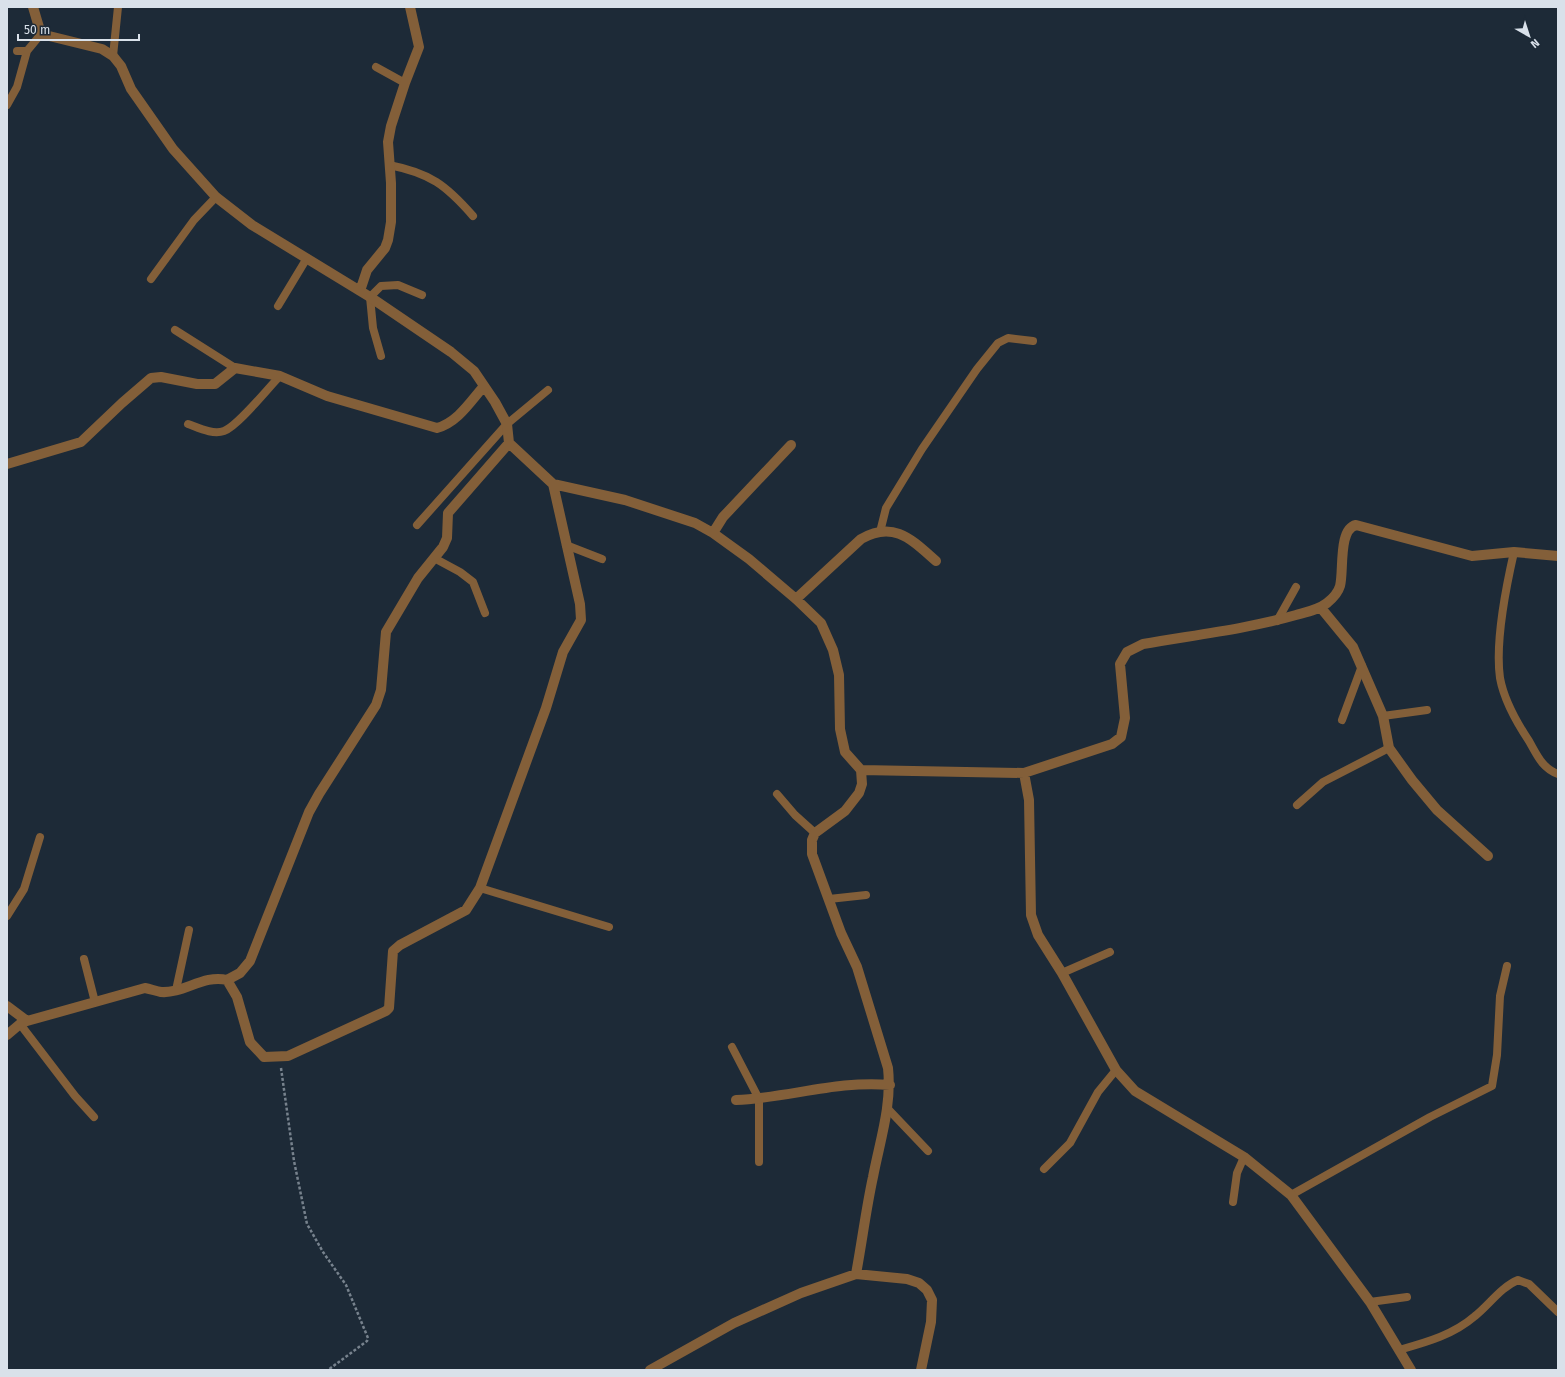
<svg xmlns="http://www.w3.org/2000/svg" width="1565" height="1377" viewBox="0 0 1565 1377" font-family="'Fira Sans',sans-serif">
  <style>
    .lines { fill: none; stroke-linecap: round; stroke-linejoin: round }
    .path { stroke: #77828d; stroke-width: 2.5; stroke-dasharray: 3 2; stroke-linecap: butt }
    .service { stroke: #835f39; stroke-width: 8 }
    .minor { stroke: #835f39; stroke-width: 10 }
  </style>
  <rect width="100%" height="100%" fill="#1d2a37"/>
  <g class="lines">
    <path class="path" d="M281,1068L294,1161L307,1224L323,1252L346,1285L368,1338L367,1341L328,1370"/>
    <path class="service" d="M17,51H27
      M113,56L118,7
      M376,67L405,83
      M7,105L17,87L27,51L41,34
      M389,165C430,173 446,185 473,216
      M151,279L194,220L216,197
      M278,306L307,258
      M175,330L235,368
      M381,356L373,328L370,297L381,286L398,285L422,295
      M188,424C199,428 213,435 224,431C238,426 268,388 280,376
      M417,525L507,424L548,390
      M880,532L886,508L922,449L977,369L998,343L1008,338L1033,341
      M566,545L602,559
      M1514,552C1506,587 1495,643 1500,678C1504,700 1517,723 1529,741C1537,755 1542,768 1558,774
      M434,558L460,572L473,582L485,613
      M1277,621L1296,587
      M1383,716L1427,710
      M1342,720L1362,666
      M777,794L795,815L815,833
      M1297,805L1323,782L1389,748
      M480,888L609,927
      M829,899L866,895
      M7,916L24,889L40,837
      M84,959L95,1002
      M1062,973L1110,952
      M176,990L189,930
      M20,1024L75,1096L94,1117
      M732,1047L759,1099V1162
      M888,1109L928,1151
      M1044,1169L1070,1143L1098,1092L1116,1070
      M1291,1195L1430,1117L1492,1086L1497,1055L1500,996L1507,966
      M1233,1202L1237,1173L1244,1157
      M1370,1302L1407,1297
      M1399,1350C1427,1342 1453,1335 1475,1316C1489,1305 1501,1287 1518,1280L1529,1284L1558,1312"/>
    <path class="minor" d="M33,7L41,34L102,49L113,56L121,66L131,89L173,149L216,197L252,225L370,297L451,352L474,371L495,402L507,424L509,443L553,484L625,500L695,523L713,533L749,559L796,599L821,623L833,650L839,675L840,729L845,752L861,770L1024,773L1112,744L1121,737L1125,718L1120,664L1127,652L1143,644C1194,635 1247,629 1296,615C1307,612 1318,610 1327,603C1332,599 1338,593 1340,586C1344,572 1338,529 1356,525L1472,556L1514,552L1558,556
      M360,291L367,270L385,248L388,240L391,222V183L388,142L391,126L405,83L419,47L410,7
      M7,464L81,442L122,403L151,378L161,377L197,384H215L235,368L280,376L327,396L437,428C458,422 470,402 484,386
      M713,533L723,517L791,445
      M796,599L861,539C894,520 912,540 936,561
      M1321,608L1353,647L1383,716L1389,748L1412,780L1437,810L1488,856
      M1024,773L1029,800L1031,915L1038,935L1062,973L1116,1070L1135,1091L1244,1157L1291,1195L1370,1302L1411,1370
      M227,980L240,973L250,961L309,812L319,794L376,705L381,690L386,632L418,578L443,547L447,538L448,513L509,443
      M7,1006L27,1021
      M7,1035L20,1024L27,1021L145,988C150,989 156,991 161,992C183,994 204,974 227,980L237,997L250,1042L264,1057L288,1056L386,1011L389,1008L393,951L400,945L466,910L480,888L546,708L563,652L581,620L580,604L553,484
      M736,1100C788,1098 838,1080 890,1085
      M856,1274C862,1242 866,1209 873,1177C880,1140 892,1106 888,1068L857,967L841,933L812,854V840L815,833L845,811L859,793L862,784L861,770
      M650,1370L734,1323L801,1293L856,1274L907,1279L919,1283L927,1290L932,1300L931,1322L921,1370"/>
  </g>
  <rect width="1565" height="1377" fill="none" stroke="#d9e1ea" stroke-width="16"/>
  <g transform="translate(1529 36) rotate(141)" stroke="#1d2a37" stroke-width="3" paint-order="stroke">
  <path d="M0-3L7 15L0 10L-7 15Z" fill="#d9e1ea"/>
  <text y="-6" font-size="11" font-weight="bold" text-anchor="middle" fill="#d9e1ea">N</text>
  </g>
  <path d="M18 34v6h121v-6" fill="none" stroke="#d9e1ea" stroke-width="2"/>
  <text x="24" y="34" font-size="12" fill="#d9e1ea" stroke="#1d2a37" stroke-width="3" paint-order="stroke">50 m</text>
</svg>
